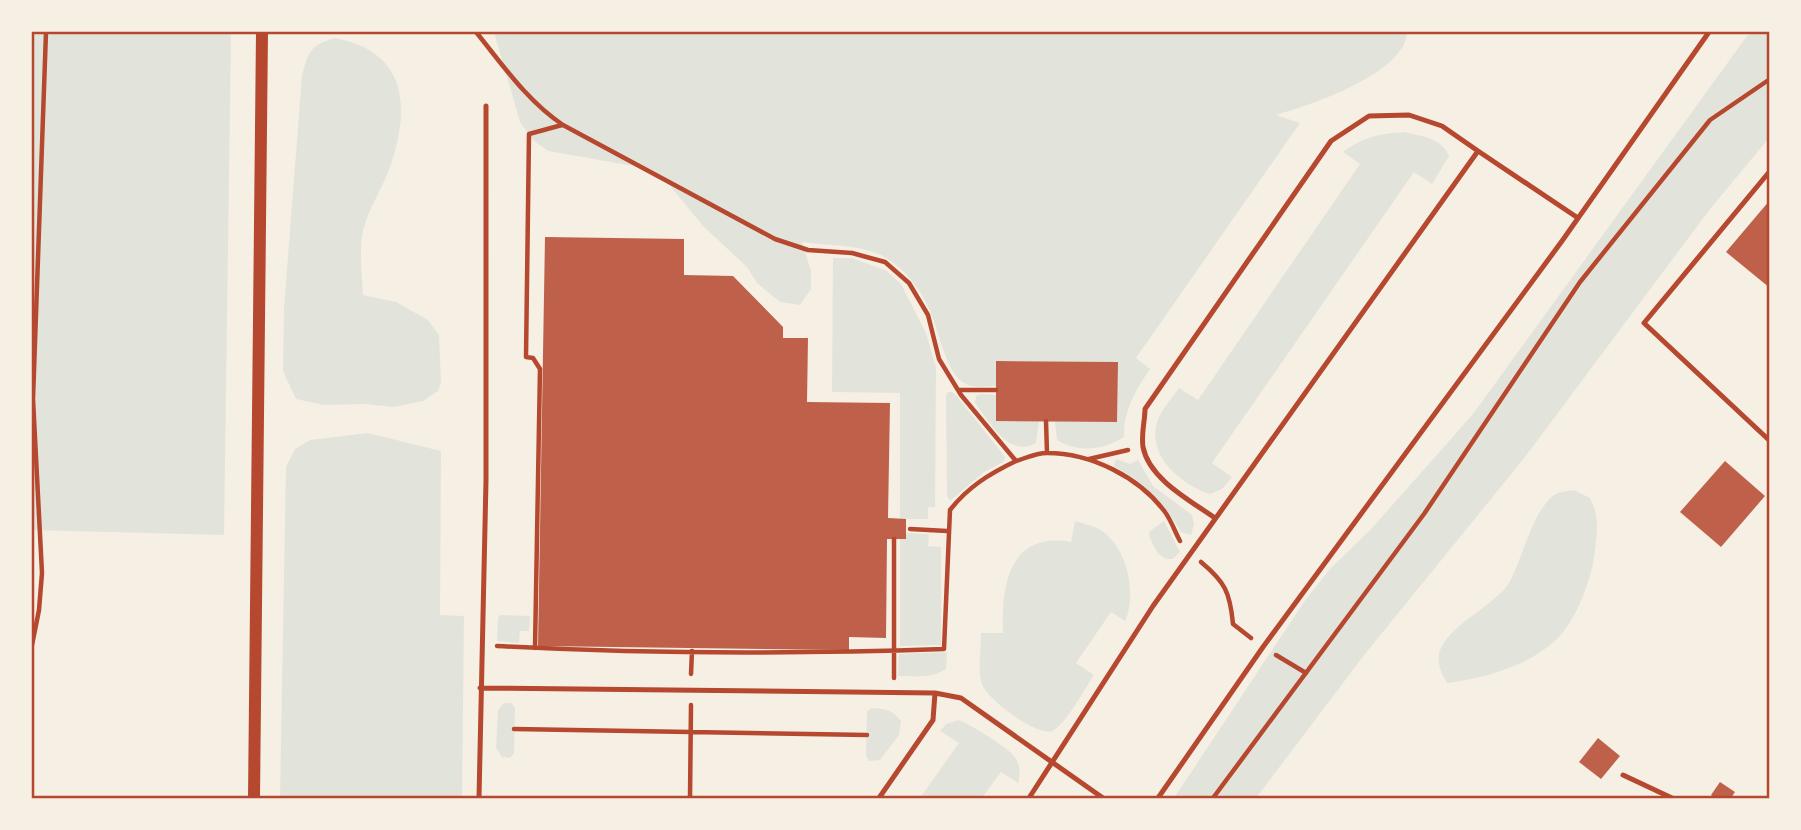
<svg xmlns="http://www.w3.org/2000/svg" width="1801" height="830" viewBox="0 0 1801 830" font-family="Karla,sans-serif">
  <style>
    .green { fill: #e2e4dc }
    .building { fill: #bf614a }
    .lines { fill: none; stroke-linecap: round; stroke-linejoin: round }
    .path { stroke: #b5482f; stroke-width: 4.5 }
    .service { stroke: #b5482f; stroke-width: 5 }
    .tertiary { stroke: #b5482f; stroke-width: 12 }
    .neatline { fill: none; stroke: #b5482f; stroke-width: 2.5 }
  </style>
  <rect width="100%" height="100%" fill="#f6efe4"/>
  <path class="green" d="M32,32H231L224,535L32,530Z
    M494,32H1407C1406,73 1311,105 1276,115L1300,123L1136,358L1150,369C1136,390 1123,411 1124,437C1104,450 1078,453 1057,440L1055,422H1117V362L997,361L996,386C986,386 973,389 964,383C946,373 939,331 930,311C921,290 906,270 886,258C864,244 827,246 802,242L811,271V289L800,305L780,302L757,283L747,267L703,226L666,181L651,169L548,151L533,140L520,122Z
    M1754,32H1769V138L1710,209L1525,457L1365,654L1256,798H1174L1306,599L1330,569L1372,528L1473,414L1747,36Z
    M335,38C404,51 411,102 392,161C385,185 369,206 363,231C359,250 362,275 363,295L396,302L428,320L439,335L441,382L438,391L423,401L394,407L365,404L324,405L296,399L283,371L284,308L302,76C308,52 310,45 335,38Z
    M1404,132C1421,136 1442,138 1449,156L1432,184L1414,172L1212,463L1232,477L1222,489L1210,494C1182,485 1150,459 1156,426C1159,412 1171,399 1179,388L1198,400L1360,164L1343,152C1363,137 1379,134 1404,132Z
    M833,258H852L887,271L901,284L926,333L936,368L935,507H928V519H900V393L832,392Z
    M948,392H952L956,395L1005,457L1003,462L984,472L950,501L947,496L946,396Z
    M981,394L996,395V421H1039L1036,443C1009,459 989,421 975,403L976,396Z
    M368,433L441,451L440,615L464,616L462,798H280L286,467L295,449L310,440Z
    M1116,459L1130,464L1138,460L1153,486L1192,515L1194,524L1191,535L1181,532C1162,500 1146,484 1114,466Z
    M1574,490L1590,498C1600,518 1597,529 1595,550C1593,576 1576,621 1557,639C1529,666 1484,678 1447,683C1441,672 1435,661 1441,648C1455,620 1496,606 1510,581C1523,557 1532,512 1554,495C1559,492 1568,491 1574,490Z
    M1075,521C1082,523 1090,525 1097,528C1126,542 1138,593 1125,621L1111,612L1076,663L1094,675C1086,687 1064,727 1052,731C1037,737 983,697 981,681C978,666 981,648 981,633H1003C1001,586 1009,531 1071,542Z
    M1164,521L1180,552L1173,559C1158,560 1155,548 1149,536L1150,531Z
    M906,533L929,534L928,546L941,547V645L900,646V539H906Z
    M500,615L530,616L529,631H520L519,643L497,641L498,618Z
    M947,652L946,669C931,679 916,676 898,676L899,654Z
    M504,703H511L515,707L514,753L510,758L502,757L496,748L498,710Z
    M871,708C885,709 892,709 901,721L899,735L880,760L869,761L866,756L867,712Z
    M958,720C970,724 1007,747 1014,756C1020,764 1021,774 1018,783L1001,772L982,798H920L959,743L940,731L946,724Z"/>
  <path class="building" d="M1770,200V288L1726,252Z
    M545,237L684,239V275L733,276L783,327V338H808L807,402L890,403L888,518L906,519V539H887L886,638L849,637V650L538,646Z
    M996,361L1118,362L1117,422L996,421Z
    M1725,461L1765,496L1721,547L1680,512Z
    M1598,738L1620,756L1601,779L1579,762Z
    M1720,782L1735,792L1731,798H1715L1711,795Z"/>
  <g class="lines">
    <path class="path" d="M476,32C502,64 527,101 563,125L775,239L808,250L852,253L885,262L909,283L928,315L939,359L961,395L1016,461C1026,458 1036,453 1047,453C1091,453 1139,477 1165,512C1171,520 1175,532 1180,541
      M959,390H996
      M1046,421L1047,453
      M1089,459L1128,450
      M910,529L947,531
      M1201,562C1225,582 1230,592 1233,624L1251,638
      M32,645L39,610L42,573L33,399L46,32
      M497,646C645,654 795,654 944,649L950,510C968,487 989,474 1016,461
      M535,648L540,369L533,358L526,357L529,134L562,125
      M1276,655L1306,673
      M691,674L692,651
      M894,678V539
      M514,729L867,735
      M690,798L691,705
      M1213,798L1424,514L1580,282L1710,120L1770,79"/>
    <path class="service" d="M1770,171L1644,323L1770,441
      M1215,518C1191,501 1149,479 1143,447C1141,435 1145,420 1145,409L1331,141L1369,116L1409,115L1442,126L1478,151
      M480,688L935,693L961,698L1103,798
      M1623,775L1672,798
      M479,798L486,480V106
      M879,798L933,720L935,693
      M1029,798L1153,606L1478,151L1578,218
      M1158,798L1263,647L1562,241L1709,32"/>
    <path class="tertiary" d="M254,798L262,32"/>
  </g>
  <rect width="1801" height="830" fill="none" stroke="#f6efe4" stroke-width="66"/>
  <rect x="33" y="33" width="1735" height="764" class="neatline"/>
</svg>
